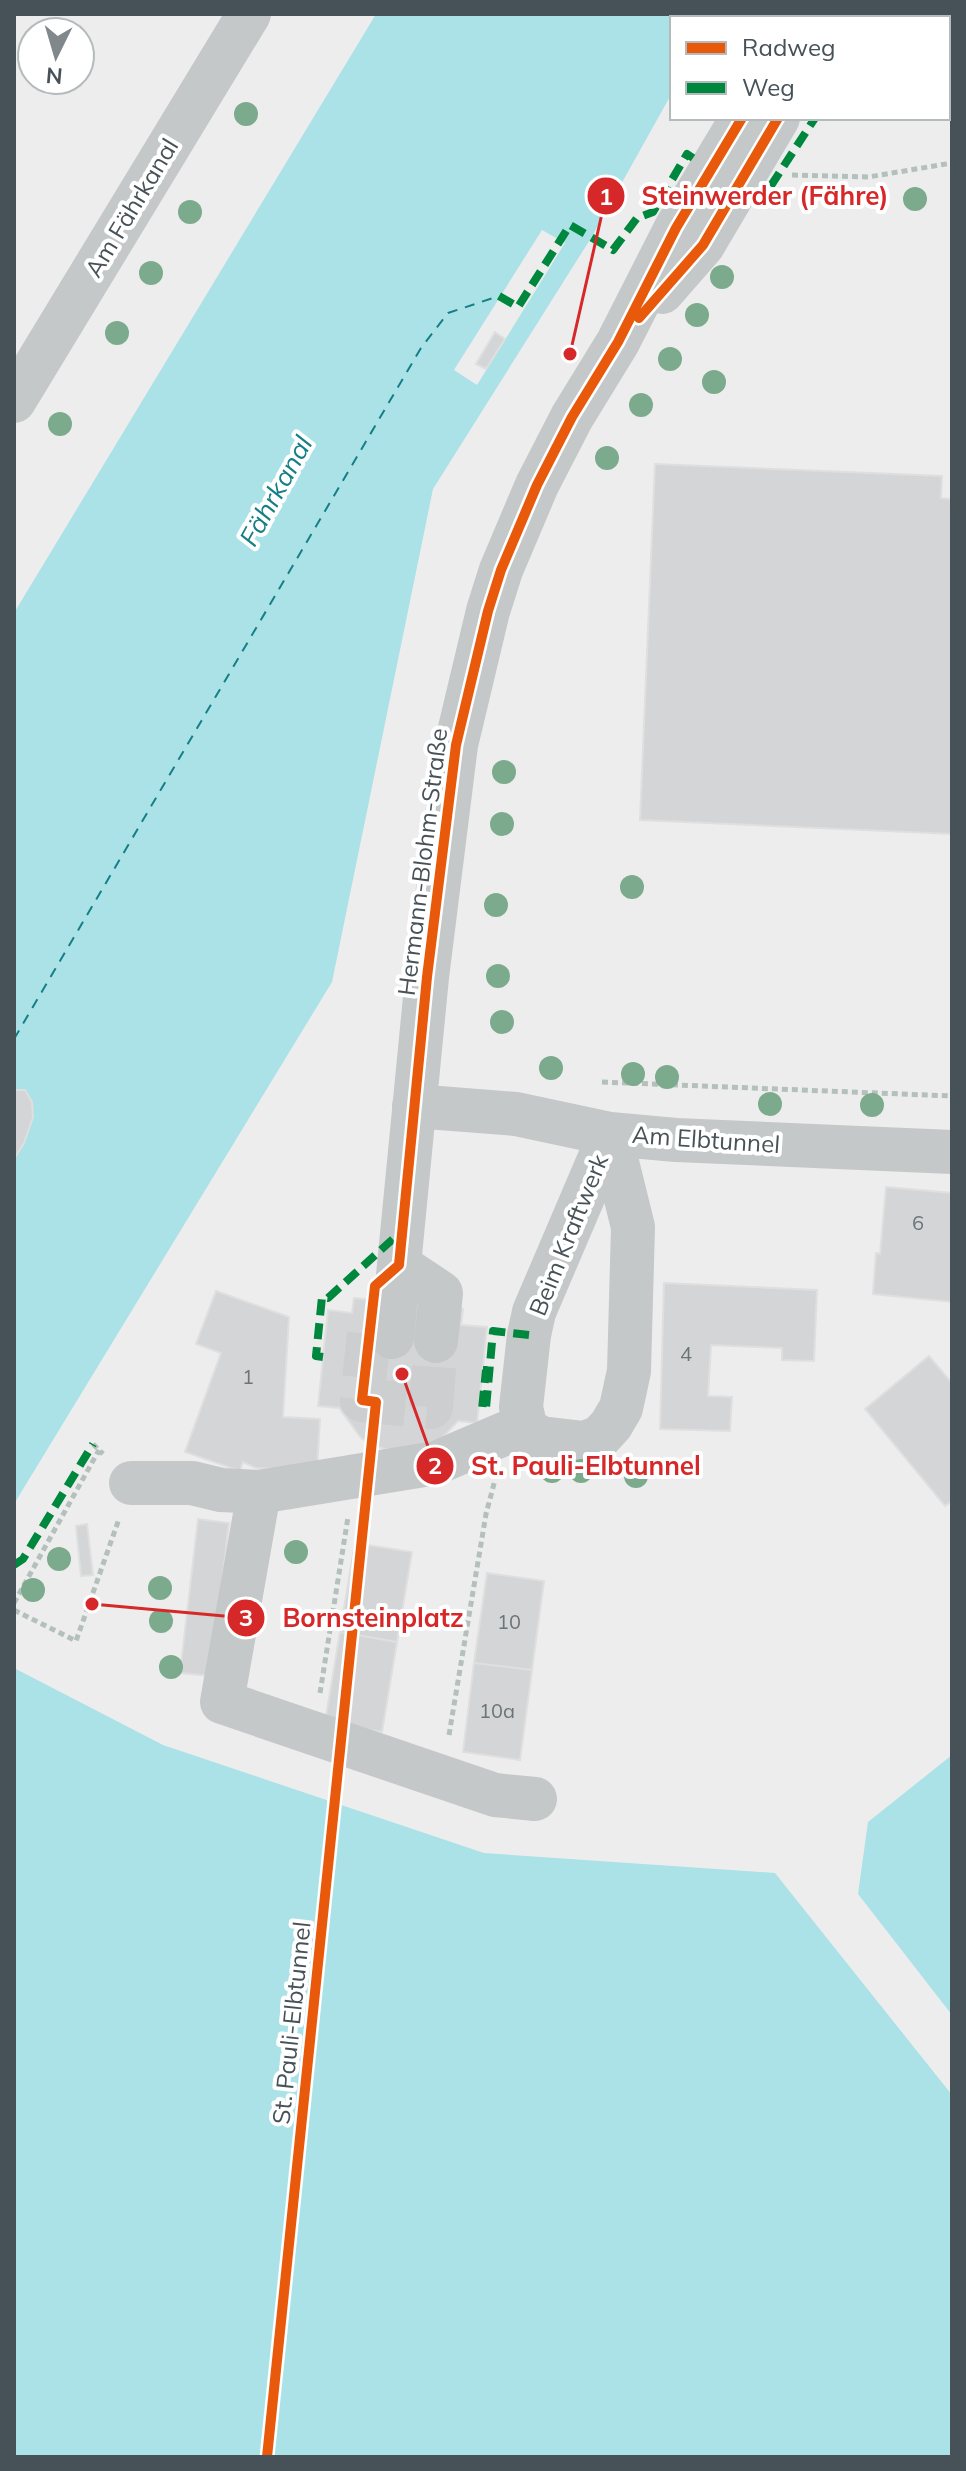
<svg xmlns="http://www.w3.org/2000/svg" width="966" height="2471" viewBox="0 0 966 2471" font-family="Mulish,sans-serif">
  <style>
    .water { fill: #aae2e7 }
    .pier { fill: #eeeded }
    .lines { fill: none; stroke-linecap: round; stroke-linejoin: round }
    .ferry { stroke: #157f86; stroke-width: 2; stroke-dasharray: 10 8; stroke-linecap: butt }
    .building { fill: #d4d5d6; stroke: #dfdfe0; stroke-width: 2 }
    .minor-tunnel { stroke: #cccecf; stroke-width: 44; stroke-dasharray: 44 22; stroke-linecap: butt }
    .path { stroke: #b4c0bb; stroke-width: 5; stroke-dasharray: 6 4; stroke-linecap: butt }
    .minor { stroke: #c4c8c9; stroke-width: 44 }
    .quiet { stroke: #00873e; stroke-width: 8; stroke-dasharray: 16 8; stroke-linecap: butt }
    .cycleway-casing { stroke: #fff; stroke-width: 15 }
    .cycleway { stroke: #e8590c; stroke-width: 10 }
    .tree { fill: #7baa8c }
    .labels { text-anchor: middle; stroke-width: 8; stroke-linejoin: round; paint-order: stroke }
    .number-label { font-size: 20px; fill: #6b7479 }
    .street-label { font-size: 24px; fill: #465258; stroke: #fff }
    .water-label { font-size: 26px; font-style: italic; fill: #157f86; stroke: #fff }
    .leader { fill: none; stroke: #d62828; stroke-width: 3 }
    .callout-dot { fill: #d62828; stroke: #fff; stroke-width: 3 }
    .mark-label { font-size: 24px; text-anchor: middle; font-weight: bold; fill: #fff }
    .callout-label { font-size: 26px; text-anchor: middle; font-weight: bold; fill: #d62828; stroke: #fff; stroke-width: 8; stroke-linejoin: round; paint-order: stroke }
  </style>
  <rect width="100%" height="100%" fill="#eeeded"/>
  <path class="water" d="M376,14H717L715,18H672V93L591,238L433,489L332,982L14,1504V613Z
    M14,1668L163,1745L484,1853L775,1873L952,2095V2457H14Z
    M952,1755V2015L858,1894L868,1822Z"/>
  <path class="pier" d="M542,230L565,243L477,385L454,370Z"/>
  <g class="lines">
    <path class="ferry" d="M14,1039L421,348L448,313L499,296"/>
  </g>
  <path class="building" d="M495,332L505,339L486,369L476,364Z
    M655,464L942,476L941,498L952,499V834L640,820Z
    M14,1090H25L32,1102L33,1117L24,1143L14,1159Z
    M886,1187L952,1193V1302L873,1294L876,1253L880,1254Z
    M664,1283L817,1290L814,1361L782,1360V1348L711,1345L708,1396L732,1397L730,1431L660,1429Z
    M216,1291L289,1317L283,1417L320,1419L317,1471L256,1468L243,1462L240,1471L185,1452L221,1353L196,1344Z
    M354,1298L463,1309L461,1325L487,1327L477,1423L458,1421L442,1438L403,1452L392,1451L372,1445L361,1438L339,1408L318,1406L328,1310L352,1313Z
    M929,1356L952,1383V1501L945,1506L865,1409Z
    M198,1519L229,1523L211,1676L180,1673Z
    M87,1524L93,1575L81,1576L76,1526Z
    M355,1543L412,1552L397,1642L340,1632Z
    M487,1573L544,1581L532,1670L474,1663Z
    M340,1632L397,1642L382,1732L325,1722Z
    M474,1663L532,1670L520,1760L463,1752Z"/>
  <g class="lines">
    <path class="minor-tunnel" d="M369,1334L362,1400L431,1407L436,1341"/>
    <path class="path" d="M792,175L868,177L952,163
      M602,1082L952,1096
      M93,1444L103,1454
      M14,1603L99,1450
      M14,1610L76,1641L119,1519
      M320,1693L348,1517
      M449,1735L486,1514L495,1480"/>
    <path class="minor" d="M862,14L880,18
      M817,18L820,14
      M948,21H952
      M662,292L703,245L778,118
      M14,401L249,14
      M414,1106L516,1114L610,1134L676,1140L952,1152
      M610,1134L633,1227L629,1371L621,1408L611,1425L600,1437L584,1443L541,1438L529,1431L525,1425L521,1407L529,1335L534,1312Z
      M399,1265L441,1293L436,1341
      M392,1337L427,977L456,745L488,611L501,570L537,485L572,417L618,342L676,228L742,118
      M131,1483H192L221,1490L259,1492L436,1463L525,1425
      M259,1492L222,1702L495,1795L535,1799"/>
    <path class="quiet" d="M756,197L761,201L815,118
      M499,296L518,307L570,225L613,250L637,218L653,212L687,154L693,158
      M323,1357L316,1356L322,1297L328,1298L404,1229
      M483,1370H486L482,1409L486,1408L493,1331L529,1335
      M14,1565L23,1559L93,1444"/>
    <defs>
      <path id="cycleway" d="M639,318L703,245L778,118
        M267,2457L376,1402L362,1400L375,1286L399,1265L427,977L456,745L488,611L501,570L537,485L572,417L618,342L676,228L742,118"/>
    </defs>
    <use href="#cycleway" class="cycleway-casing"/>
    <use href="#cycleway" class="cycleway"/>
  </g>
  <g class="tree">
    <circle cx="246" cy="114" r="12"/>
    <circle cx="915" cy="199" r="12"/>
    <circle cx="190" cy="212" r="12"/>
    <circle cx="151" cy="273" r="12"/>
    <circle cx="722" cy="277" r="12"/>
    <circle cx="697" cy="315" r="12"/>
    <circle cx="117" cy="333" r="12"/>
    <circle cx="670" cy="359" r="12"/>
    <circle cx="714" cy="382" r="12"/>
    <circle cx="641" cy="405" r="12"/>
    <circle cx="60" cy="424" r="12"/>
    <circle cx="607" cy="458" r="12"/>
    <circle cx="504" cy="772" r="12"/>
    <circle cx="502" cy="824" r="12"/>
    <circle cx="632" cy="887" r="12"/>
    <circle cx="496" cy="905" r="12"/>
    <circle cx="498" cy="976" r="12"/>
    <circle cx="502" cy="1022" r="12"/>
    <circle cx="551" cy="1068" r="12"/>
    <circle cx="633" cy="1074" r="12"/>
    <circle cx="667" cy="1077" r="12"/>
    <circle cx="770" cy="1104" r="12"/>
    <circle cx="872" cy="1105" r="12"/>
    <circle cx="552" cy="1471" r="12"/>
    <circle cx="581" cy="1471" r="12"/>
    <circle cx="636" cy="1476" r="12"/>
    <circle cx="296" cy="1552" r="12"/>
    <circle cx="59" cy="1559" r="12"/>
    <circle cx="160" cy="1588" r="12"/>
    <circle cx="33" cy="1590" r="12"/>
    <circle cx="161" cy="1621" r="12"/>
    <circle cx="171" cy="1667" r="12"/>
  </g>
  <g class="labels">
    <g class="number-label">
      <text x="918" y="1230">6</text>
      <text x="686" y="1361">4</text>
      <text x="248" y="1384">1</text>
      <text x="509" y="1629">10</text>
      <text x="497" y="1718">10a</text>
    </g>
    <g class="street-label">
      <text transform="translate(132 208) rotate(-59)" y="8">Am Fährkanal</text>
      <text transform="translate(423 862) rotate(-83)" y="8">Hermann-Blohm-Straße</text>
      <text transform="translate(706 1140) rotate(4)" y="8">Am Elbtunnel</text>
      <text transform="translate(569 1235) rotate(-68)" y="8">Beim Kraftwerk</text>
      <text transform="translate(292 2023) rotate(-84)" y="8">St. Pauli-Elbtunnel</text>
    </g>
    <g class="water-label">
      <text transform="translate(276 491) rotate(-61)" y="9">Fährkanal</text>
    </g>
  </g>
  <path class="leader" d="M570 354L606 196M402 1374L435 1466M92 1604L246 1618"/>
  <g class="callout-dot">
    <circle cx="570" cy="354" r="8"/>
    <circle cx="402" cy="1374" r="8"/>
    <circle cx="92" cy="1604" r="8"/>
    <circle cx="606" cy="196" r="20"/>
    <circle cx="435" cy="1466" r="20"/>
    <circle cx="246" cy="1618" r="20"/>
  </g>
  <g class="mark-label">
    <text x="606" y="205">1</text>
    <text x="435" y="1474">2</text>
    <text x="246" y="1626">3</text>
  </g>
  <g class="callout-label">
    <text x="765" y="205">Steinwerder (Fähre)</text>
    <text x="586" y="1475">St. Pauli-Elbtunnel</text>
    <text x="373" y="1627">Bornsteinplatz</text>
  </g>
  <rect width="966" height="2471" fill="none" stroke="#465258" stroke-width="32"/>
  <rect x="670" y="16" width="280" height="104" fill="#ffffff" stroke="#b5babc" stroke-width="2"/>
  <rect x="686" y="42" width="40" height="12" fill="#e8590c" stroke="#b5babc" stroke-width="2"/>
  <text x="742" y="56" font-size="24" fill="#465258">Radweg</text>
  <rect x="686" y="82" width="40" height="12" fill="#00873e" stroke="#b5babc" stroke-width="2"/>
  <text x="742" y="96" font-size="24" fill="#465258">Weg</text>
  <g transform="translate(56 56) rotate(185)"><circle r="38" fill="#ffffff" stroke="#b5babc" stroke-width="2"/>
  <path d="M0-6L14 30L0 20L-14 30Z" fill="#81888c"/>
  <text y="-12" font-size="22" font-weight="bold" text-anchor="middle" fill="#465258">N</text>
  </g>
</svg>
